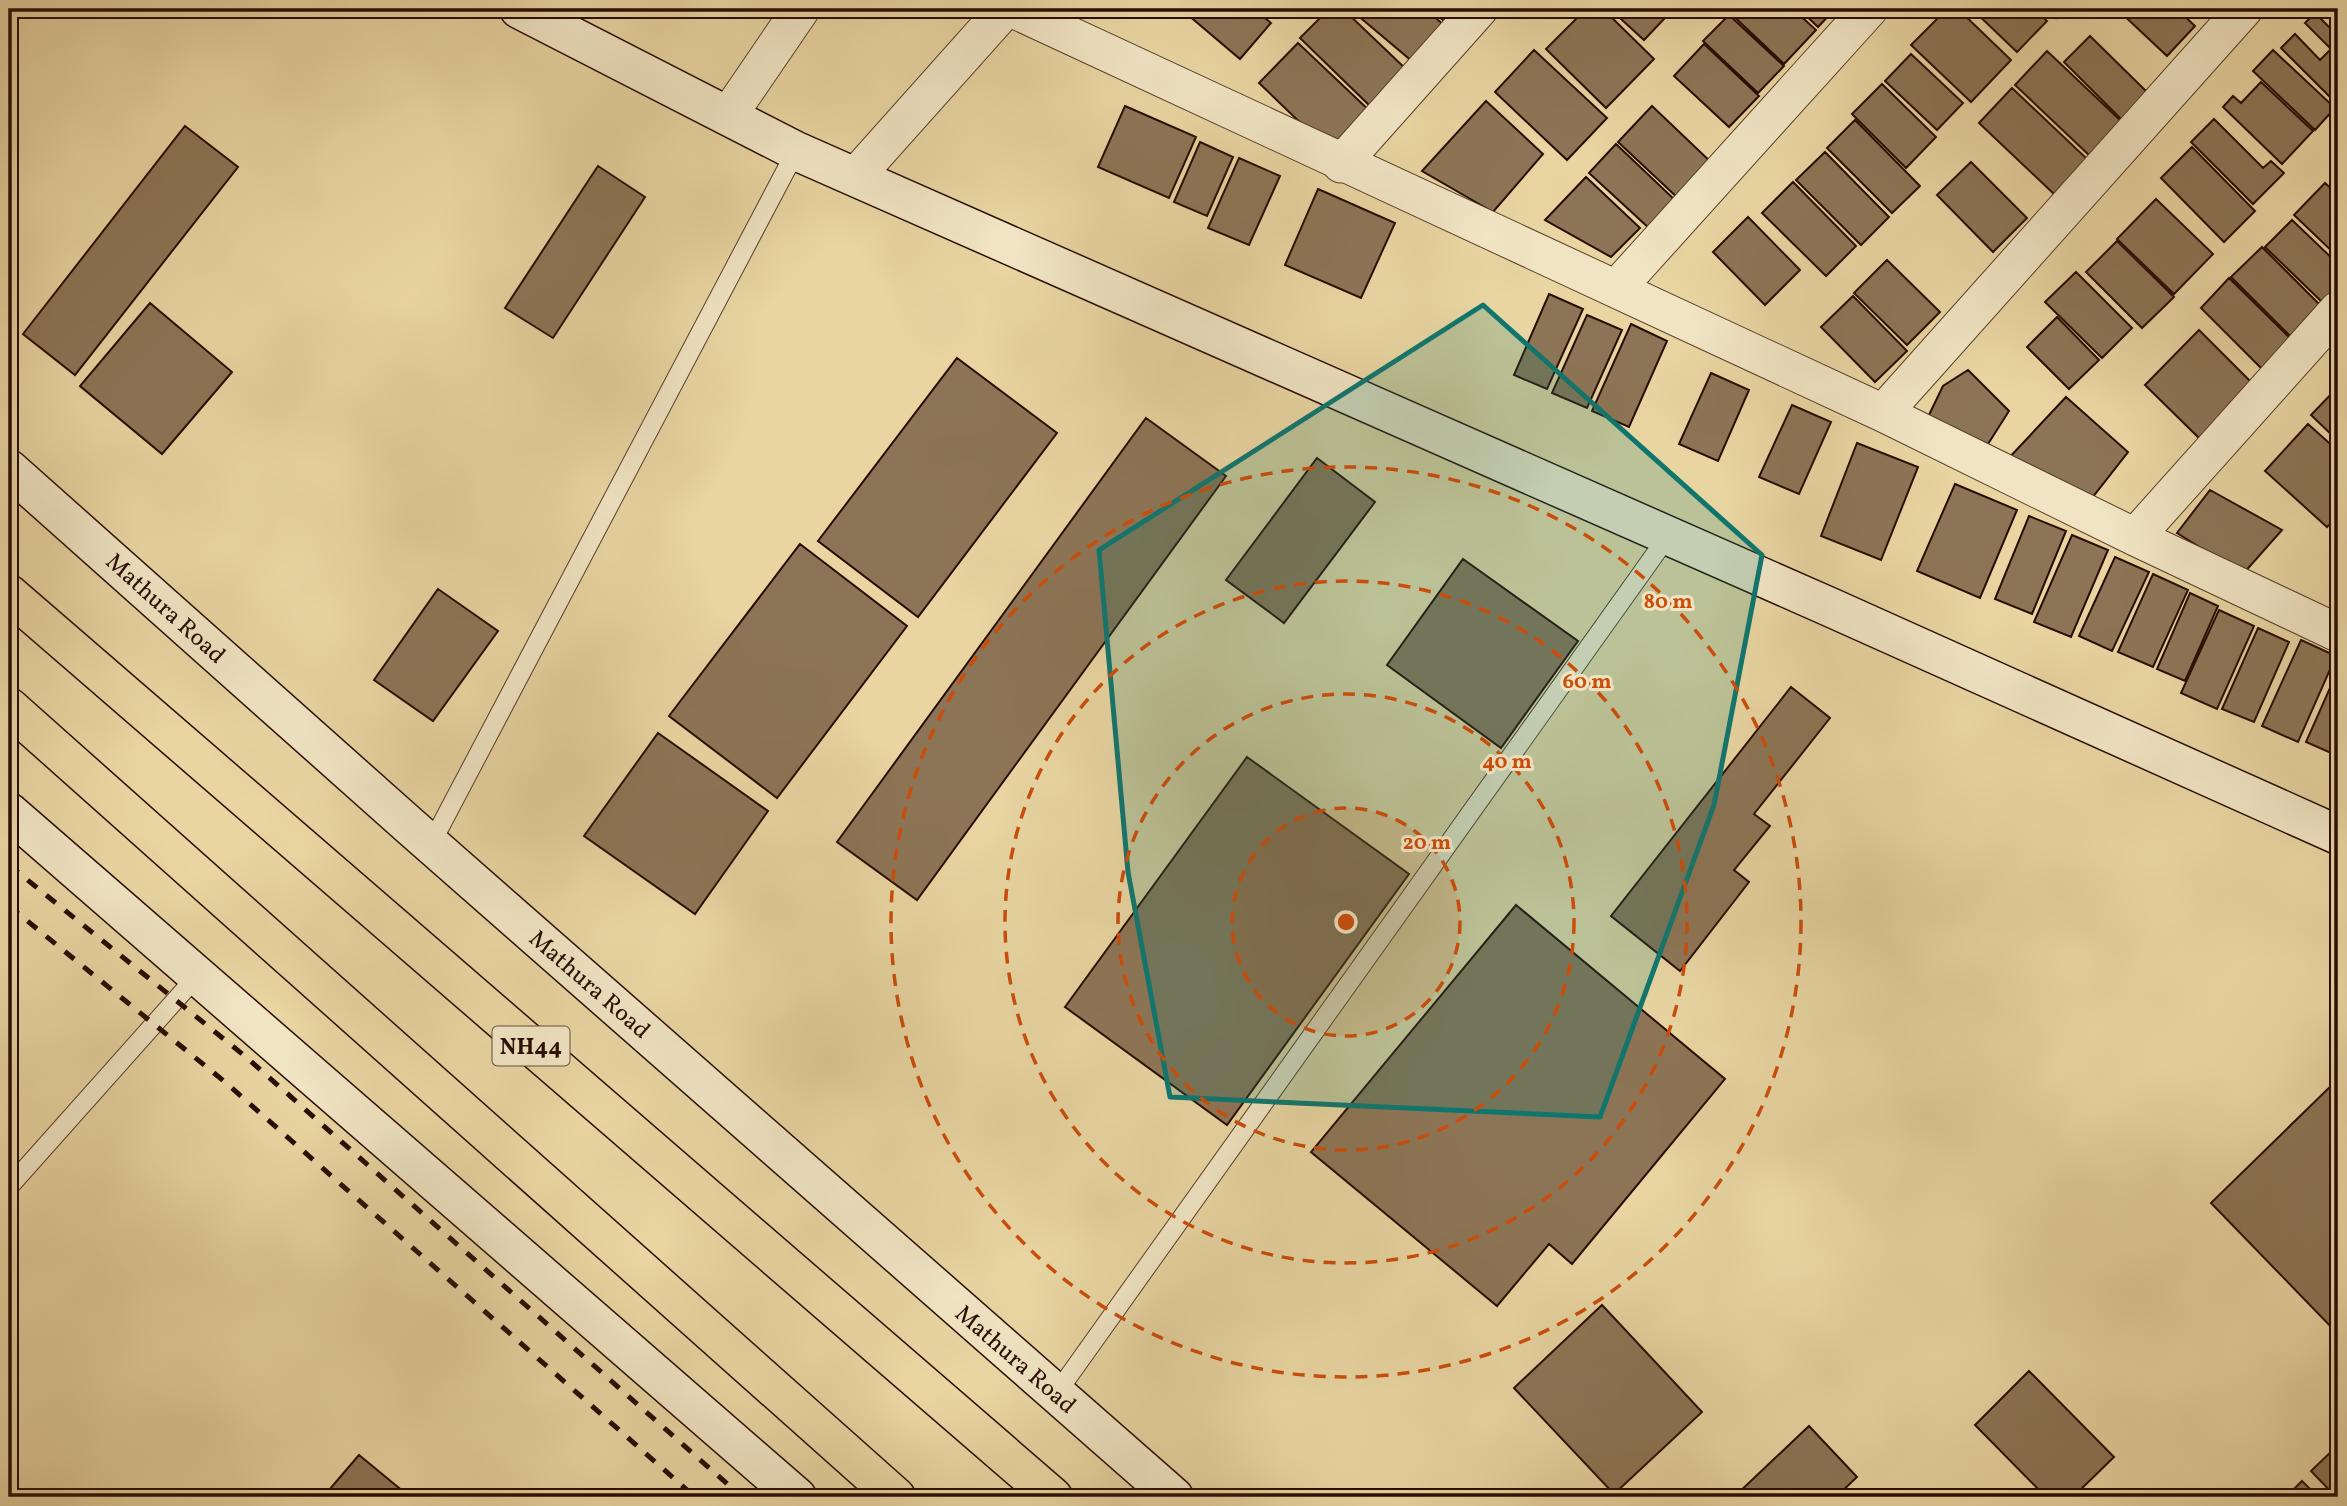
<svg xmlns="http://www.w3.org/2000/svg" width="2347" height="1506" viewBox="0 0 2347 1506" font-family="Vollkorn,serif">
  <style>
    .building { fill: #8c7556; stroke: #290c03; stroke-width: 2 }
    .lines { fill: none; stroke-linecap: round; stroke-linejoin: round }
    .lane-casing { stroke: #593e2b; stroke-width: 20 }
    .street-casing { stroke: #593e2b; stroke-width: 39 }
    .secondary-casing { stroke: #290c03; stroke-width: 41 }
    .highway-casing { stroke: #290c03; stroke-width: 41 }
    .lane { stroke: #f0e4c3; stroke-width: 18 }
    .street { stroke: #f0e4c3; stroke-width: 37 }
    .secondary { stroke: #f0e4c3; stroke-width: 38 }
    .highway { stroke: #e8d5a2; stroke-width: 38 }
    .rail { stroke: #290c03; stroke-width: 5; stroke-dasharray: 12 12; stroke-linecap: butt }
    .marked { fill: #0f766e; fill-opacity: 0.2; stroke: #0f766e; stroke-width: 5; stroke-linejoin: round }
    .ring { fill: none; stroke: #cb4d0b; stroke-width: 3.5; stroke-dasharray: 12 9 }
    .labels { text-anchor: middle; stroke-width: 6; stroke-linejoin: round; paint-order: stroke }
    .shield { fill: #f0e4c3; stroke: #654d3d; stroke-width: 2 }
    .shield-label { font-size: 23px; font-weight: bold; fill: #290c03 }
    .street-label { font-size: 24px; fill: #290c03; stroke: #f0e4c3 }
    .centre { fill: #cb4d0b; stroke: #f0e4c3; stroke-width: 3.5 }
    .ring-label { font-size: 21px; text-anchor: middle; font-weight: bold; fill: #cb4d0b; stroke: #f0e4c3; stroke-width: 6; stroke-linejoin: round; paint-order: stroke }
  </style>
  <rect width="100%" height="100%" fill="#e8d5a2"/>
  <filter id="stains"><feTurbulence type="fractalNoise" baseFrequency=".00286" numOctaves="4"/><feColorMatrix values="0 0 0 0 .2 0 0 0 0 .09 0 0 0 0 .02 0 0 0 .5 -.17"/></filter>
  <radialGradient id="worn" r=".72"><stop offset=".6" stop-color="#630" stop-opacity="0"/><stop offset="1" stop-color="#630" stop-opacity=".3"/></radialGradient>
  <path class="building" d="M1181,9H1254L1271,23L1240,59Z
    M1329,9H1343L1408,71L1372,108L1300,38Z
    M1350,9H1425L1444,25L1413,62Z
    M1430,9H1463L1449,25Z
    M1586,9H1603L1654,59L1606,108L1546,49Z
    M1610,9H1653L1664,19L1644,40Z
    M1657,9H1677L1668,18Z
    M1726,9H1793L1816,30L1784,64Z
    M1799,9H1835L1818,27Z
    M1947,9H1958L2011,60L1971,102L1911,45Z
    M1972,9H2034L2047,21L2017,52Z
    M2046,9H2065L2056,18Z
    M2117,9H2177L2195,26L2167,56Z
    M2315,13L2338,36V105L2281,48L2295,34L2320,60L2331,49L2305,23Z
    M1729,15L1784,66L1758,93L1703,41Z
    M2090,36L2148,93L2122,120L2064,62Z
    M1298,43L1373,114L1334,155L1259,83Z
    M1704,44L1759,96L1729,127L1674,76Z
    M1534,50L1607,118L1567,160L1495,92Z
    M2273,50L2335,108L2315,130L2253,71Z
    M2047,51L2122,122L2090,156L2015,85Z
    M1911,54L1963,103L1937,130L1885,81Z
    M2261,82L2313,131L2282,164L2223,107L2233,96L2241,103Z
    M1882,84L1936,137L1906,168L1852,114Z
    M2012,88L2087,159L2054,194L1979,123Z
    M1486,101L1543,154L1493,212L1422,171Z
    M1125,106L1196,137L1169,198L1098,167Z
    M1652,106L1714,165L1680,200L1618,142Z
    M2214,119L2263,168L2271,161L2284,173L2253,204L2191,142Z
    M1855,120L1920,186L1892,213L1827,148Z
    M185,126L238,167L75,375L23,334Z
    M1200,142L1233,157L1207,216L1174,202Z
    M1616,144L1676,201L1650,229L1589,173Z
    M2192,147L2255,211L2224,242L2161,178Z
    M1825,152L1889,217L1861,245L1796,180Z
    M1239,158L1280,176L1249,245L1208,228Z
    M1971,162L2027,218L1993,252L1937,195Z
    M598,166L645,197L553,338L505,308Z
    M1586,177L1640,228L1611,257L1545,220Z
    M1793,182L1856,246L1826,276L1762,213Z
    M2325,183L2338,195V257L2294,215Z
    M1318,189L1395,223L1361,298L1285,265Z
    M2156,199L2213,254L2174,294L2117,239Z
    M1748,217L1800,270L1765,305L1713,252Z
    M2292,220L2338,264V285L2322,302L2265,247Z
    M2117,241L2174,297L2142,328L2086,272Z
    M2262,247L2324,309L2293,339L2231,277Z
    M1887,260L1940,312L1907,345L1854,293Z
    M2076,272L2132,328L2102,358L2045,302Z
    M2229,278L2295,343L2266,373L2201,308Z
    M1549,294L1583,309L1547,389L1514,375Z
    M1853,296L1907,351L1875,382L1821,327Z
    M150,303L232,372L162,454L80,386Z
    M1587,315L1622,330L1587,408L1552,393Z
    M2057,317L2099,360L2069,389L2027,347Z
    M1631,324L1667,341L1629,427L1592,411Z
    M2199,330L2253,384L2199,438L2145,385Z
    M957,358L1057,433L918,617L818,541Z
    M1968,370L2009,411L1988,444L1926,421L1943,386Z
    M1711,373L1749,390L1718,461L1679,444Z
    M2338,387V441L2311,415Z
    M2066,397L2128,452L2092,498L2007,460Z
    M1792,405L1831,422L1799,494L1759,477Z
    M1146,418L1226,476L917,900L837,842Z
    M2308,424L2338,451V516L2327,527L2265,471Z
    M1857,443L1918,467L1881,560L1821,536Z
    M1317,458L1375,502L1284,623L1226,580Z
    M1955,484L2017,510L1980,598L1917,571Z
    M2210,490L2282,530L2243,574L2177,533Z
    M2029,516L2066,531L2032,614L1995,599Z
    M2072,535L2108,550L2071,637L2034,622Z
    M800,544L907,626L777,798L669,716Z
    M2115,557L2149,572L2112,651L2079,636Z
    M1463,559L1578,641L1501,748L1387,665Z
    M2153,574L2188,590L2153,667L2118,652Z
    M438,589L498,631L433,721L374,680Z
    M2190,593L2218,606L2185,681L2157,669Z
    M2219,610L2254,626L2217,709L2181,693Z
    M2258,628L2289,642L2254,722L2222,709Z
    M2301,640L2336,656L2298,742L2262,726Z
    M2338,670V756L2306,742Z
    M1791,687L1830,718L1754,814L1770,826L1734,870L1749,882L1680,971L1611,916Z
    M658,733L768,811L695,914L584,836Z
    M1247,757L1409,874L1227,1125L1065,1007Z
    M1516,905L1725,1079L1572,1264L1549,1244L1497,1306L1311,1152Z
    M2338,1079V1334L2211,1203Z
    M1602,1305L1702,1412L1614,1494L1514,1388Z
    M2029,1371L2114,1457L2073,1497H2046L1975,1425Z
    M1809,1426L1857,1477L1836,1497H1734Z
    M2338,1445V1497H2336L2311,1471Z
    M359,1455L410,1497H323Z
    M2302,1481L2318,1497H2286Z"/>
  <g class="lines">
    <defs>
      <path id="lane" d="M431,844L796,151
        M9,1187L197,976
        M1056,1394L1668,536"/>
      <path id="street" d="M1013,9L1883,413L2135,537L2338,633
        M728,116L801,9
        M1341,164L1479,9
        M855,177L1005,9
        M1616,289L1869,9
        M1883,413L2244,9
        M2135,537L2338,310"/>
      <path id="secondary" d="M519,9L796,151L1832,608L2338,835
        M9,469L411,827L1174,1497
        M9,812L797,1497"/>
      <path id="highway" d="M9,594L1053,1497
        M9,707L896,1497"/>
    </defs>
    <use href="#lane" class="lane-casing"/>
    <use href="#street" class="street-casing"/>
    <use href="#secondary" class="secondary-casing"/>
    <use href="#highway" class="highway-casing"/>
    <use href="#lane" class="lane"/>
    <use href="#street" class="street"/>
    <use href="#secondary" class="secondary"/>
    <use href="#highway" class="highway"/>
    <path class="rail" d="M9,865L246,1057L742,1497
      M9,906L225,1082L695,1497"/>
  </g>
  <path class="marked" d="M1483,305L1762,555L1714,805L1600,1117L1170,1097L1128,872L1099,550Z"/>
  <circle cx="1346" cy="922" r="114" fill="#cb4d0b" fill-opacity=".12"/>
  <g class="ring">
    <circle cx="1346" cy="922" r="114"/>
    <circle cx="1346" cy="922" r="228"/>
    <circle cx="1346" cy="922" r="341"/>
    <circle cx="1346" cy="922" r="455"/>
  </g>
  <g class="labels">
    <rect class="shield" x="492.5" y="1026.5" width="77" height="39" rx="5"/>
    <g class="shield-label">
      <text x="531" y="1054">NH44</text>
    </g>
    <g class="street-label">
      <text transform="translate(166 608) rotate(42)" y="8">Mathura Road</text>
      <text transform="translate(590 984) rotate(41)" y="8">Mathura Road</text>
      <text transform="translate(1016 1359) rotate(41)" y="8">Mathura Road</text>
    </g>
  </g>
  <circle cx="1346" cy="922" r="10" class="centre"/>
  <g class="ring-label">
    <text x="1668" y="608">80 m</text>
    <text x="1587" y="688">60 m</text>
    <text x="1507" y="768">40 m</text>
    <text x="1427" y="849">20 m</text>
  </g>
  <rect width="2347" height="1506" fill="none" stroke="#e8d5a2" stroke-width="35"/>
  <rect x="10" y="10" width="2326" height="1485" fill="none" stroke="#290c03" stroke-width="3.5"/>
  <rect x="18" y="18" width="2312" height="1471" fill="none" stroke="#290c03" stroke-width="2"/>
  <rect width="100%" height="100%" filter="url(#stains)"/>
  <rect width="100%" height="100%" fill="url(#worn)"/>
</svg>
